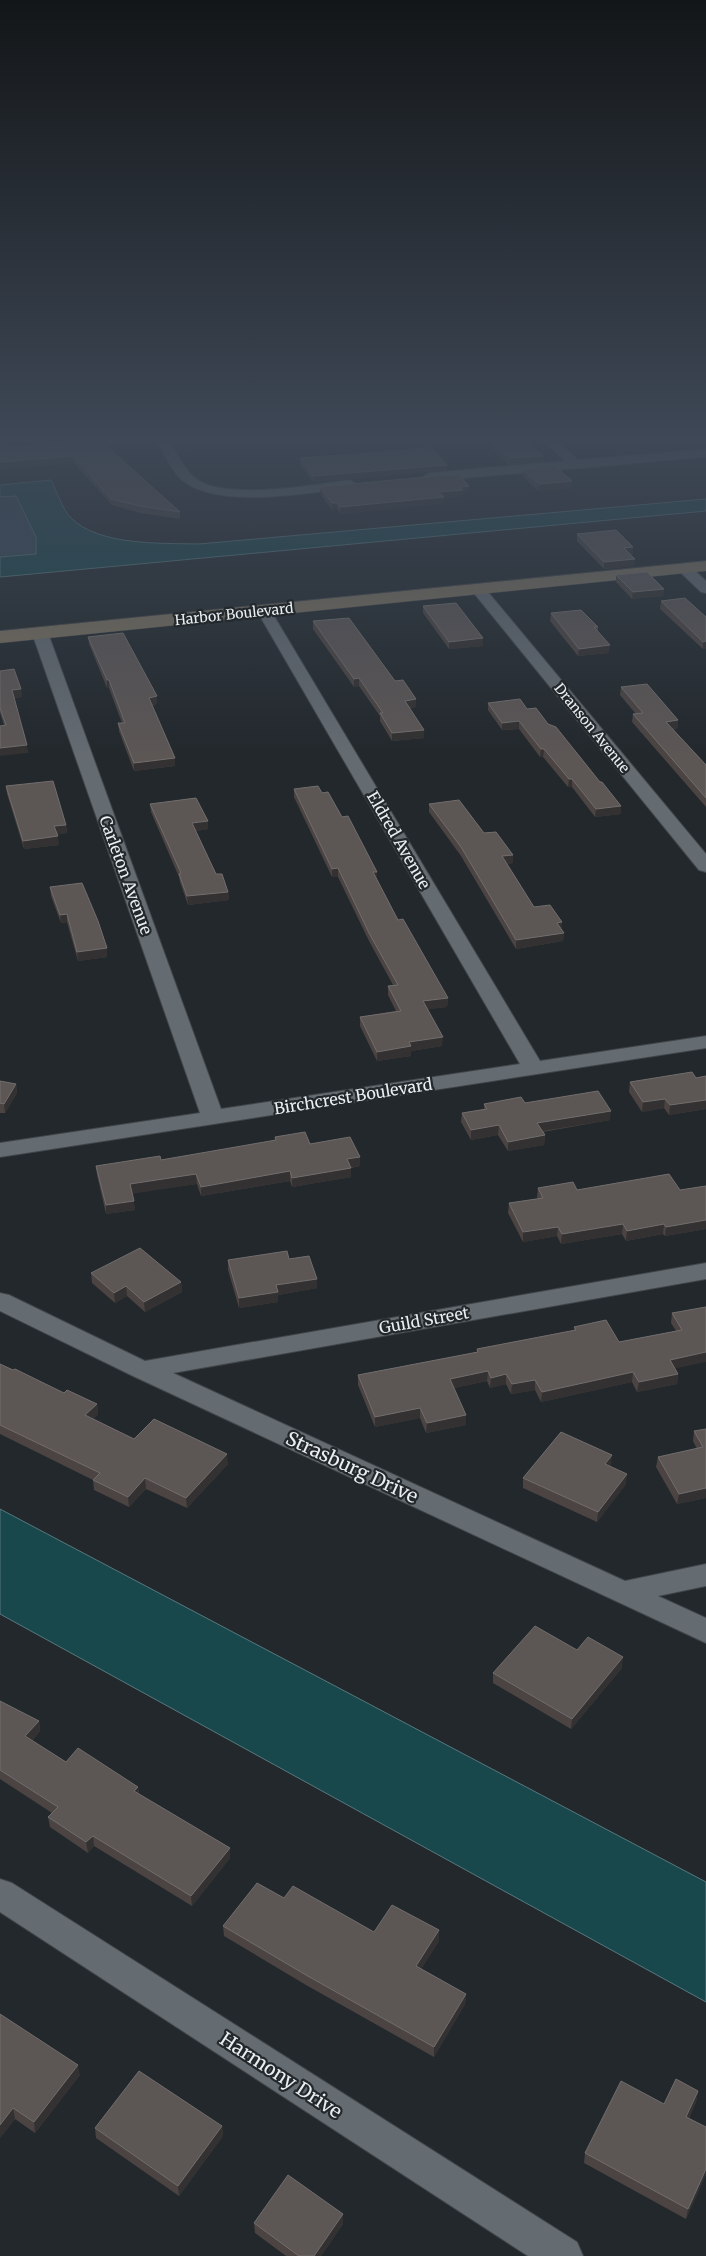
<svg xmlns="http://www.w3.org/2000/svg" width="706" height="2256" viewBox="0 0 706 2256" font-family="Merriweather,serif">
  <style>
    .green { fill: #374958 }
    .water { fill: #18474c; stroke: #57797e }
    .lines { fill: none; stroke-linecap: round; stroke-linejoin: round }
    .street-casing { stroke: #41454a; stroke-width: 2 }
    .secondary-casing { stroke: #41454a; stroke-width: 1 }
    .street { fill: #646b71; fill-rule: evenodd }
    .secondary { fill: #7b715f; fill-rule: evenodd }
    .wall { fill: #4b4442 }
    .shaded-wall { fill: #333131 }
    .building { fill: #5c5655; stroke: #726e6d }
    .labels { text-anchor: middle; stroke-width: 4.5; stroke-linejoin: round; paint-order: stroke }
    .far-street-label { font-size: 14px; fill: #eaeef1; stroke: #22282c }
    .street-label { font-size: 16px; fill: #eaeef1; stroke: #22282c }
    .near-street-label { font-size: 19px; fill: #eaeef1; stroke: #22282c }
  </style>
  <rect width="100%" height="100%" fill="#22282c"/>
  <path class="green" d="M16,496L36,537V554L0,557V497Z"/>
  <path class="water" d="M51,480C57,491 62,509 71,518C99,546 162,543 199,544L706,499V511L0,577V557L36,554V537L16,496L0,497V485Z
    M0,1509L706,1882V2002L0,1614Z"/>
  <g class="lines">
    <defs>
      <path id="street" d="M71,440H121L115,444L67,447L65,444L67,441Z
        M157,440H169C178,455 185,473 201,482C233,499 314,485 350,480L356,484L350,488C307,493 215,510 181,479C170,469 164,453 157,440Z
        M543,440H556L578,460L706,449V457L429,481L423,477L429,473L565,461Z
        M684,564L689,565L706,581V593L701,592L679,571L677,568Z
        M478,585L483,586L706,854V872L699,870L473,592L471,589Z
        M264,607L269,608L271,611L540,1061L706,1036V1048L0,1157V1143L200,1113L32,633L35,630H45L48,633L221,1109L520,1064L257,611L259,608Z
        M706,1263V1279L173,1373L625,1581L706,1564V1586L658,1596L706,1618V1643L133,1376L0,1311V1293L9,1295L145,1361Z
        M0,1879L12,1883L577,2242L583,2256H528L0,1912Z"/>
      <path id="secondary" d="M706,561V571L0,643V631Z"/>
    </defs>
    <use href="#street" class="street-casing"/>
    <use href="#secondary" class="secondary-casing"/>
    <use href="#street" class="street"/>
    <use href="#secondary" class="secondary"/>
  </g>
  <path class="wall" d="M0,440H59L0,443Z
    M170,440H211L212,445L187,450L173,444Z
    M490,440H526L543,462L510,465L489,446Z
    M101,441L180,512V519L140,513L112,505L74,463L0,469V448Z
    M300,458L447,465V470L313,482L300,464Z
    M522,469L572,481V488L538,491L522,475Z
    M320,487L469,493H463L462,497L444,498L443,503L340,514L337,509L332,510L320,493Z
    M577,534L633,554L630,555L635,559L634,566L604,569L577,541Z
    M616,575L664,589L663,596L632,599L616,582Z
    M661,601L706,617L703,649L660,609Z
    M423,606L483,646L449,649L423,613Z
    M551,613L598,627V632L609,653L578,656L550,621Z
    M313,621L395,681L416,707L409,708L424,738L392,741L380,721V716L359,686L354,687L313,629Z
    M88,637L157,696V704L152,705L175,766L134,771L119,731L118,723H122L109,688H107L89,644Z
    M0,671L22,697L14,698L28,753L4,725L0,713Z
    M621,687L678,720V728L673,729L706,765V807L632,722L633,714H636L620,695Z
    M488,703L527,709L548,724L621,806V814L595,817L572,787H568L543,757H540L519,729L502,730L488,710Z
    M6,786L66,825L67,833L57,834L59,845L24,849L7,794Z
    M294,789L377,880L398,920L448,998L447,1007L428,1009L442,1046L411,1051V1056L377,1061L360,1026V1017L396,1011L388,995V986L393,985L369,941L338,877H332L294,797Z
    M150,804L208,829L196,831L216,874L228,892L229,900L188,905L180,882L179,877L151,812Z
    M429,804L484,833L513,855V863L507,864L534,907L562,930L564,933L563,941L516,949L461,856L429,812Z
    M50,887L107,948V957L78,961L67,922L61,923L51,896Z
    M706,1076V1109L669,1115L664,1108L642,1112L629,1092L630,1082L696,1078Z
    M0,1081L16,1084L17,1093L5,1113H0Z
    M525,1103L610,1120L543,1132L545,1135L544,1145L508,1151L498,1135L471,1140L461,1122L462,1113L484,1109V1104Z
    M275,1137L310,1144L360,1166L351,1168V1177L292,1187L290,1181L201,1196L197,1184L132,1193L135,1210L106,1214L97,1175L96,1166L161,1160L275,1141Z
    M706,1186V1229L665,1236L663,1234L626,1241L622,1234L561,1244L557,1236L523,1242L508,1213L509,1203L538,1199L537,1197L538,1188L577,1190H680Z
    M289,1259L317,1288L278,1295V1302L239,1308L228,1270V1260Z
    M91,1273L181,1282L182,1292L145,1312L127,1296L115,1303L92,1283Z
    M706,1307L675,1368L678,1374L677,1384L637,1392L632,1382L541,1402L535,1390L511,1394L506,1384L490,1388L487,1381L454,1388L466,1415V1425L426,1433L420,1418L375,1427L358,1385V1375L477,1352V1349L574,1330V1327L619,1342L676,1331L671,1323L672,1313Z
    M0,1364L64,1393L97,1404L98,1414L93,1419L134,1439L228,1464L187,1508L146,1489L129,1507L94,1490L93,1480L0,1434Z
    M706,1429V1498L677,1504L656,1467L658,1457L697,1449L693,1441L694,1431Z
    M611,1465L610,1466L626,1484L597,1522L523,1488V1478Z
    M577,1650L622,1668L571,1729L493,1683V1673Z
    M0,1701L39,1721L40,1731L32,1741L66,1762L138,1787L139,1794L230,1858L192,1906L94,1846L88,1853L50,1827L48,1817L52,1813L0,1779Z
    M284,1898L374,1932L439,1930V1941L421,1969L466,1994L465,2004L434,2057L306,1985L224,1936L223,1926Z
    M0,2014L80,2075L35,2133L15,2119L0,2138Z
    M698,2091L696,2102L689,2118L706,2127V2174L686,2219L584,2163L585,2153L664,2104Z
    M222,2126L223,2136L179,2196L96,2138L95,2128Z
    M254,2223L343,2224L321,2256H286L255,2233Z"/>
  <path class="shaded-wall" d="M205,440H211L212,445L187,450V444Z
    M74,456V463L0,469V462Z
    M543,456V462L510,465L511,458Z
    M447,465V470L313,482V476Z
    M572,481V488L538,491L539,484Z
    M469,486V493H463L462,497L444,498L443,503L340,514V507L439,492L460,487Z
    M332,503H337V509L332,510Z
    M633,547V554L624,555V548Z
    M635,559L634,566L604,569V562Z
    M664,589L663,596L632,599L633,592Z
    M483,638V646L449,649V642Z
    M706,641V649H703V642Z
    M610,645L609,653L578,656L579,649Z
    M359,678V686L354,687V679Z
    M107,680H109V688H107Z
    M21,689L22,697L13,698L12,690Z
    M157,696V704L149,705V698Z
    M416,699V707L404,708L405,701Z
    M678,720V728L666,729V722Z
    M519,721V729L502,730V723Z
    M424,730V738L392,741V733Z
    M27,745L28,753L0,756V748Z
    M541,749H544L543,757H540Z
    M175,758V766L134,771V763Z
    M569,779H572V787H568Z
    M621,806V814L595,817L596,809Z
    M208,821V829L192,832V823Z
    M66,825L67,833L55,835L54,826Z
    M58,836L59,845L24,849L23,841Z
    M513,855V863L502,865V856Z
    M338,868V877H332V869Z
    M373,872H377V880Z
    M228,892L229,900L188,905L187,896Z
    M67,914V922L61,923L60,915Z
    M562,922V931L557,923Z
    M564,933L563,941L516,949V940Z
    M107,948V957L78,961L77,952Z
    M448,998L447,1007L423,1010V1001Z
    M443,1037L442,1046L411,1051V1056L377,1061V1052L409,1042Z
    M16,1084L17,1093L5,1113L4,1104Z
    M665,1099L664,1108L642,1112L643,1102Z
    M706,1100V1109L669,1115L670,1105Z
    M611,1111L610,1120L537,1132V1123Z
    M499,1125L498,1135L471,1140V1130Z
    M545,1135L544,1145L508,1151V1142Z
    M360,1157V1166L347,1168V1159Z
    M351,1168V1177L292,1187V1178Z
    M290,1171V1181L201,1196V1187Z
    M196,1174L197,1184L131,1194L130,1184Z
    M134,1201L135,1210L106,1214V1205Z
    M706,1220V1229L665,1236L666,1227Z
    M623,1224L622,1234L561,1244L562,1234Z
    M664,1224L663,1234L626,1241L627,1231Z
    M558,1227L557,1236L523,1242V1232Z
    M317,1279V1288L278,1295V1302L239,1308V1298L276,1285Z
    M181,1282L182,1292L145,1312L144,1302Z
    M126,1286L127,1296L115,1303L114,1293Z
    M706,1352V1362L668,1370L670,1360Z
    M488,1371L487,1381L449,1389L450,1379Z
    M633,1372L632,1382L541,1402L542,1392Z
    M506,1374V1384L490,1388L491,1378Z
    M678,1374L677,1384L637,1392L639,1382Z
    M535,1380V1390L511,1394L512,1384Z
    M97,1404L98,1414L86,1425L85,1415Z
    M420,1408V1418L375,1427V1417Z
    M466,1415V1425L426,1433L427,1423Z
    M227,1454L228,1464L187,1508L186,1498Z
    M612,1455L611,1465L604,1474L605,1464Z
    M627,1474L626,1484L597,1522L598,1512Z
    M145,1478L146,1489L129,1507L128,1497Z
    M706,1488V1498L677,1504L679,1494Z
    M623,1657L622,1668L571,1729L572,1719Z
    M39,1721L40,1731L27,1747L25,1736Z
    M138,1787L139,1797L134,1791Z
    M93,1836L94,1846L88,1853L86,1842Z
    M230,1848V1858L192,1906L191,1896Z
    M439,1930V1941L416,1977V1966Z
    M466,1994L465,2004L434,2057V2047Z
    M78,2065L80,2075L35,2133L34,2122Z
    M698,2091L696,2102L684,2127L686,2117Z
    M13,2108L15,2119L0,2138V2125Z
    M222,2126L223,2136L179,2196L178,2186Z
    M706,2169V2174L686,2219L688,2209Z
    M343,2214V2224L321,2256H314Z"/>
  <path class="building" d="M179,440H205L187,444Z
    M490,440H526L543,456L511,458Z
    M101,441L180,512L140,506L111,499L74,456L0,462V448Z
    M431,447L447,465L313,476L300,458L397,451Z
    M555,466L572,481L539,484L522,469Z
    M458,474L469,486L460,487L463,490L439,492L444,497L340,507L337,503H332L320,487Z
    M616,530L633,547L624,548L635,559L604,562L577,534Z
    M647,572L664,589L633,592L616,575Z
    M685,598L706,617V641L703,642L661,601Z
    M456,603L483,638L449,642L423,606Z
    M581,610L598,627H594L610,645L579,649L551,613Z
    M349,618L395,681L403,680L416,699L405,701L424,730L392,733L380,713H383L359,678L354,679L313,621Z
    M123,633L157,696L149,698L175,758L134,763L118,723H125L109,680H107L88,637Z
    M14,669L21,689L12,690L27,745L0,748V726L6,725L0,708V671Z
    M647,684L678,720L666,722L706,765V798L633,714L643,713L621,687Z
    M520,699L527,709L536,708L548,724L556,727L600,782H602L621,806L596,809L572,779H569L544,749H541L519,721L502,723L488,703Z
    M53,781L66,825L54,826L58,836L23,841L6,786Z
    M318,786L322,793L328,792L342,817L348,816L377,872H373L398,920L403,919L448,998L423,1001L443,1037L409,1042L411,1046L377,1052L360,1017L401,1011L388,986L398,985L369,933L338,868L332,869L294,789Z
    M196,798L208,821L192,823L216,874H222L228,892L187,896L179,874L181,873L150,804Z
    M459,800L484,833L496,832L513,855L502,856L534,907L550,905L562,922L557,923L564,933L516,940L461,847L429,804Z
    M82,883L98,921L107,948L77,952L67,914L60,915L50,887Z
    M692,1072L696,1078L706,1076V1100L670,1105L665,1099L643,1102L630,1082Z
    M0,1081L16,1084L4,1104L0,1103Z
    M598,1091L611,1111L537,1123L545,1135L508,1142L499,1125L471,1130L462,1113L487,1109L484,1104L521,1097L525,1103Z
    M305,1132L310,1144L350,1137L360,1157L347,1159L351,1168L292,1178L290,1171L201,1187L196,1174L130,1184L134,1201L106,1205L96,1166L160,1156L161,1160L276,1140L275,1137Z
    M669,1174L680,1190L706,1186V1220L666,1227L664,1224L627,1231L623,1224L562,1234L558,1227L523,1232L509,1203L543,1198L538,1188L573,1182L577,1190Z
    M140,1248L181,1282L144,1302L126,1286L114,1293L91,1273Z
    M287,1251L289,1259L309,1256L317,1279L276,1285L278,1292L239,1298L228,1260Z
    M706,1307V1352L670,1360L678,1374L639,1382L633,1372L542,1392L535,1380L512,1384L506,1374L491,1378L488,1371L450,1379L466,1415L427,1423L420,1408L375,1417L358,1375L478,1352L477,1349L576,1330L574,1327L606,1320L619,1342L682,1330L672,1313Z
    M0,1364L13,1370L15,1369L64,1393L67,1390L97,1404L85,1415L134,1439L154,1419L227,1454L186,1498L145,1478L128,1497L93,1480L100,1473L0,1425Z
    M706,1429V1488L679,1494L658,1457L703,1447L694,1431Z
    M561,1432L612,1455L605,1464L627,1474L598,1512L523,1478Z
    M535,1626L577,1650L588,1637L623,1657L572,1719L493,1673Z
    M0,1701L39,1721L25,1736L66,1762L78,1748L138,1787L134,1791L230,1848L191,1896L93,1836L86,1842L48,1817L58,1807L0,1770Z
    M257,1883L284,1898L293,1886L374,1932L392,1905L439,1930L416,1966L466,1994L434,2047L306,1975L223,1926Z
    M0,2014L78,2065L34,2122L13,2108L0,2125Z
    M139,2071L222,2126L178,2186L95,2128Z
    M676,2079L698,2091L686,2117L706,2127V2169L688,2209L585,2153L621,2081L664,2104Z
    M288,2175L343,2214L314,2256H299L254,2223Z"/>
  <linearGradient id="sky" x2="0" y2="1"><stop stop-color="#131618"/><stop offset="0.58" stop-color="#3e4856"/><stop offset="1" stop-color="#3e4856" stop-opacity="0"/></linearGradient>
  <rect width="706" height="756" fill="url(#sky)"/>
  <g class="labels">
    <g class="far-street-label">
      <text transform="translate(234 614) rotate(-6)" y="5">Harbor Boulevard</text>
      <text transform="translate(592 728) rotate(51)" y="5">Dranson Avenue</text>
    </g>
    <g class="street-label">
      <text transform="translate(399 840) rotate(60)" y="6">Eldred Avenue</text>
      <text transform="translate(126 875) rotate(70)" y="6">Carleton Avenue</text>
      <text transform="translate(353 1096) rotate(-9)" y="6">Birchcrest Boulevard</text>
      <text transform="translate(424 1320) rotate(-10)" y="6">Guild Street</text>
    </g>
    <g class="near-street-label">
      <text transform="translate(352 1467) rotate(25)" y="7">Strasburg Drive</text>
      <text transform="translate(281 2075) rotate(33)" y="7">Harmony Drive</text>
    </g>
  </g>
</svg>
